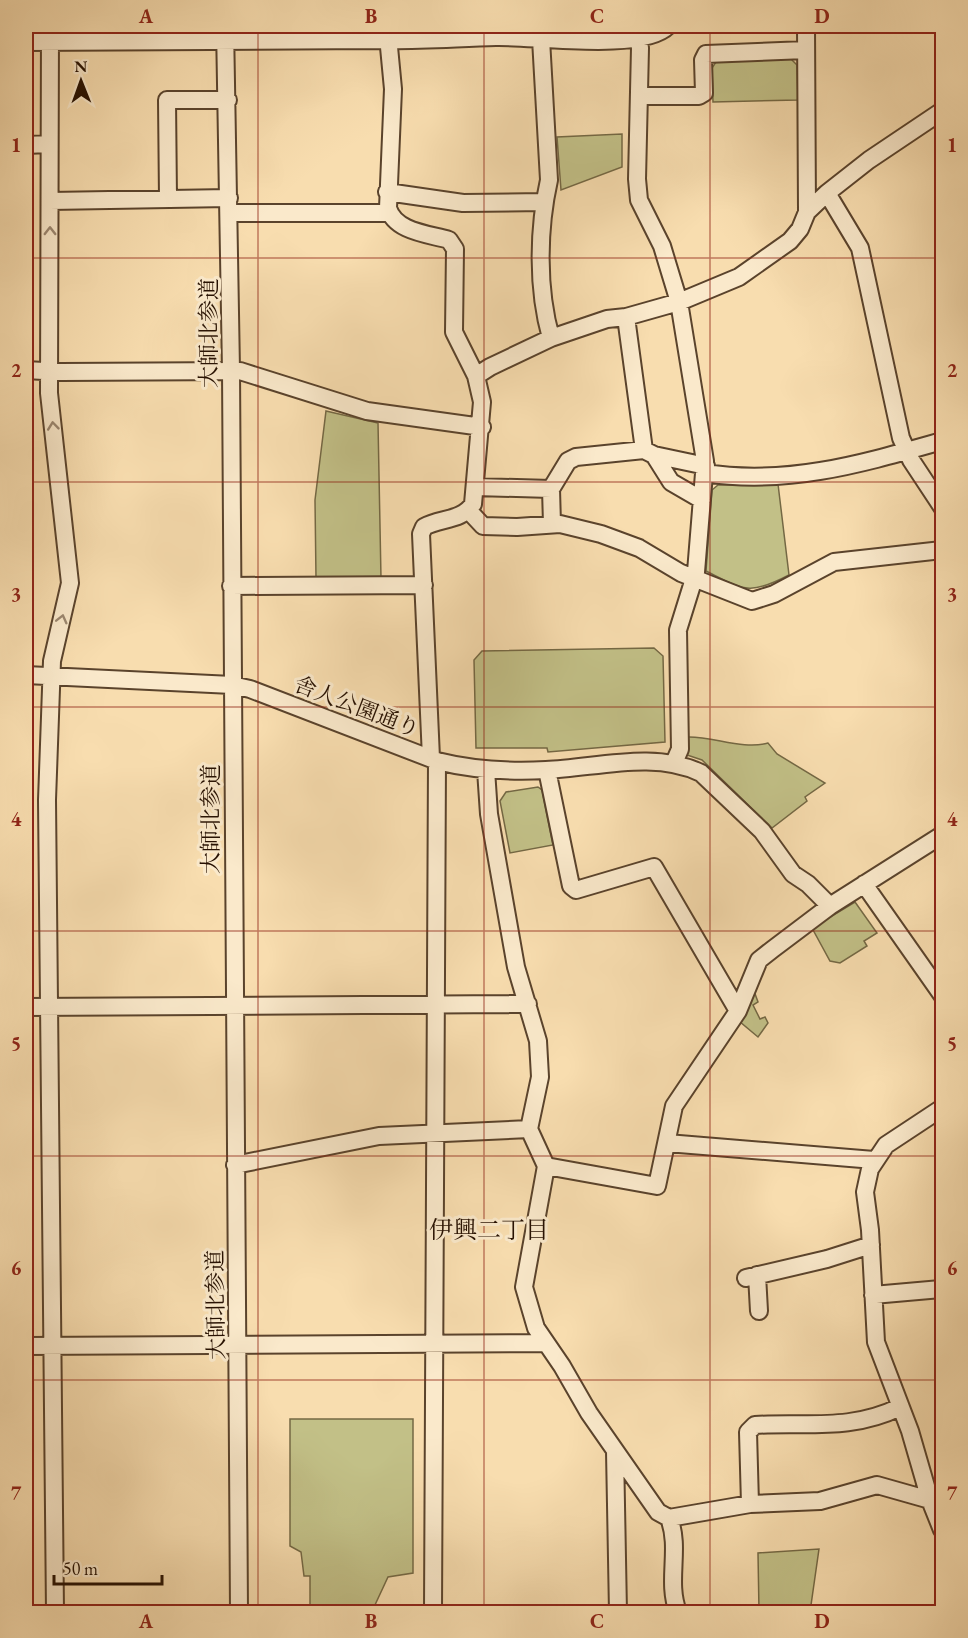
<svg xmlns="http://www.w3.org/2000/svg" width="968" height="1638" viewBox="0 0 968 1638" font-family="'EB Garamond','Noto Serif JP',serif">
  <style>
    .green { fill: #c2c087; stroke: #746844; stroke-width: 1.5 }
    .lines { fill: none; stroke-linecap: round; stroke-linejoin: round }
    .minor-casing { stroke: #5a432c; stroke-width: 20 }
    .minor { stroke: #fae9cb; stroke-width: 16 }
    .oneway { stroke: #9b8770 }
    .grid { fill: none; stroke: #8f2418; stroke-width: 1.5; stroke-opacity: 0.55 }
    .labels { text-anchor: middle; stroke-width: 6; stroke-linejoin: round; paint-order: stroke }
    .street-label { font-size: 22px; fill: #261001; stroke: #fae9cb }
    .neighbourhood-label { font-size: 24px; fill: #261001; stroke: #fae9cb }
    .neatline { fill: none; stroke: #8f2418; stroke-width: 2 }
    .grid-label { font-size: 20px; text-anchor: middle; font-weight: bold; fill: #8f2418 }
  </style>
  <rect width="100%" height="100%" fill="#f8ddaf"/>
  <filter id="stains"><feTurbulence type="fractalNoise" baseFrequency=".00333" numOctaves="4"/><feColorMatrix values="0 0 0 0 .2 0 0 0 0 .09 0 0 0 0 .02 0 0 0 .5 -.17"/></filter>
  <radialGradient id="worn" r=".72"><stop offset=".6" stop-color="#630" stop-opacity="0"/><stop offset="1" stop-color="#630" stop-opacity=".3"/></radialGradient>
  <path class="green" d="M791,59L797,65L798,100L713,102L712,68L716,62Z
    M622,134V167L561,190L557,137Z
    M326,411L378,423L381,578H316L315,500Z
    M778,484L789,575C749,596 744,590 706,571L712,490L718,485Z
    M654,648L663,656L665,742L548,752L547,748H476L474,660L482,651Z
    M687,737C713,736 742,750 768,743L777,754L825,783L805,797L807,801L772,828L702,760L687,755Z
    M538,787L542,790L553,845L510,853L500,801L506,792Z
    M855,902L877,933L864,941L867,946L840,963L830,961L812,928Z
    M754,991L758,1002L753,1005L760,1019L765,1017L768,1023L758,1037L739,1021Z
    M290,1419H413V1573L388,1577L374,1607L310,1608V1576H304L301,1552L290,1546Z
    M819,1549L810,1612L759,1611L758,1553Z"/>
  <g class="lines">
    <defs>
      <path id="minor" d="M50,26L49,393L70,583L52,661L47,800L55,1612
        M225,26L231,370L239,1612
        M387,26L393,89L388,208C395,232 429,234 449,240L455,249L454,332L476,376L482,402L473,504C462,521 440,518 424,527L421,534L431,758
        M636,26L640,48L637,179L639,200L662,246L679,302L705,461L696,572L678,630L680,749L674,763
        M806,26L807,212
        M541,39L549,180C538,229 537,289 551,338
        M26,42L377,40C417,41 456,38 496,37C534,36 642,52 668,26
        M639,96H699L704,93L703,60L706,54L806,50
        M26,145L49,144
        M387,192L463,203L544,202
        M827,193L860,248L901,438L911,460L942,507
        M168,199L167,100H228
        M50,201L229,198
        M229,213H389
        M626,317L644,450
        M26,370L61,372L240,371L367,411L482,427
        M476,376L490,367L551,338L607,319L626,317L679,302L739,277L790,241L800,229L807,212L827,193L869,160L942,111
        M654,455L671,482L702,500
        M705,473C788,486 864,463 942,441
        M475,487L551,489L568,461L576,457L644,450L654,455L706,466
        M551,489L552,524
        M469,511L483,526L517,527L560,524L601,534L639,548L681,573L752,601L774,594L834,562L942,550
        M231,586L424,585
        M26,675L232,685L250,689L437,761C473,770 509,772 546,770C596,768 654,750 701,773L762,831L793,874L808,884L830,906
        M486,770L489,814L516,967L538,1041L540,1077L529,1129
        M864,884L942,995
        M26,1007L528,1004
        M738,1011L759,960L773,949L830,906L942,835
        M942,1108L886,1145L870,1169L865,1192L870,1230L876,1342L910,1431L930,1500L942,1530
        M667,1143L874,1160
        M235,1165L379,1136L529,1129L546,1166L657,1186L674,1106L738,1011L654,867L576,890L571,886L547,770
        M546,1166L524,1287L536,1328L562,1366L589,1413L658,1512L669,1518L750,1504L820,1501L877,1485L930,1500
        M757,1275L759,1311
        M746,1278L827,1259L871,1245
        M873,1295L941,1289
        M26,1346L546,1343
        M615,1451L618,1612
        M750,1504L748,1432L755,1425C808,1422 851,1431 900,1407
        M669,1518C681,1549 666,1581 678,1612
        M433,1612L437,761"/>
    </defs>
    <use href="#minor" class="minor-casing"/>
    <use href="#minor" class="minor"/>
  </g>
  <defs><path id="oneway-chevron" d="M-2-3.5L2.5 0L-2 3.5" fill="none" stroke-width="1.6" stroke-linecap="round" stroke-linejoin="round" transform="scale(1.5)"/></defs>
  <g class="oneway">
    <use href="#oneway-chevron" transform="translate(50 231) rotate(-90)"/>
    <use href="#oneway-chevron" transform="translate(53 426) rotate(-96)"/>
    <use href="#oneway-chevron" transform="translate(62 619) rotate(-76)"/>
  </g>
  <path class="grid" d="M258,26V1612M484,26V1612M710,26V1612M26,258H942M26,482H942M26,707H942M26,931H942M26,1156H942M26,1380H942"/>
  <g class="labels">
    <g class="street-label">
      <text transform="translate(208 333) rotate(-90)" y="8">大師北参道</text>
      <text transform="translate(357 706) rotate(21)" y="8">舎人公園通り</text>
      <text transform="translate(210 819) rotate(-90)" y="8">大師北参道</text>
      <text transform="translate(215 1305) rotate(-91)" y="8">大師北参道</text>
    </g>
    <g class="neighbourhood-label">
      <text x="489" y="1238">伊興二丁目</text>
    </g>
  </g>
  <rect width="968" height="1638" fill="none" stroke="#f8ddaf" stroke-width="66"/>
  <g transform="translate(81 81) rotate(359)" stroke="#fae9cb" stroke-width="4.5" paint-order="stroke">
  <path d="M0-4.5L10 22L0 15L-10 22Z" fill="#261001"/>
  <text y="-9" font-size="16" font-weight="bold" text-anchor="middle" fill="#261001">N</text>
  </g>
  <path d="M54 1575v9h108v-9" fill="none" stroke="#261001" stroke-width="3"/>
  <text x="63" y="1575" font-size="18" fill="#261001" stroke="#fae9cb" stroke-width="4.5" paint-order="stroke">50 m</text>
  <rect x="33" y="33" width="902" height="1572" class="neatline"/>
  <g class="grid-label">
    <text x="146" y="23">A</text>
    <text x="371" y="23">B</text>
    <text x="597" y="23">C</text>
    <text x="822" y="23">D</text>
    <text x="16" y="152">1</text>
    <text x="952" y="152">1</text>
    <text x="16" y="377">2</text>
    <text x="952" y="377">2</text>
    <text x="16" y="601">3</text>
    <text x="952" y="601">3</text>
    <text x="16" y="826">4</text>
    <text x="952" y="826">4</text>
    <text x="16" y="1050">5</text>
    <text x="952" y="1050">5</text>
    <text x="16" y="1275">6</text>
    <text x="952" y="1275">6</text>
    <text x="16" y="1500">7</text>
    <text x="952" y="1500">7</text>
    <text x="146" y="1628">A</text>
    <text x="371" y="1628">B</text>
    <text x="597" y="1628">C</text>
    <text x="822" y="1628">D</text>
  </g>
  <rect width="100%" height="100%" filter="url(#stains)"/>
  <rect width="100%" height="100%" fill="url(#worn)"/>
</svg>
